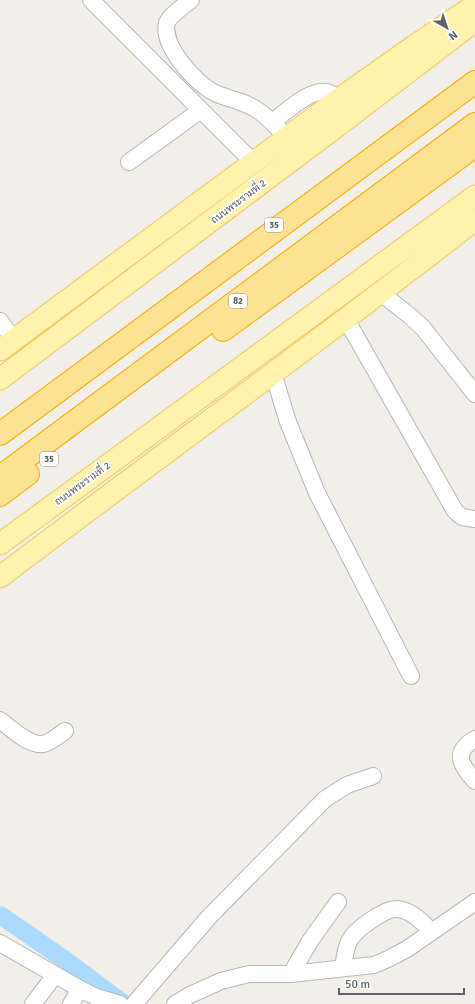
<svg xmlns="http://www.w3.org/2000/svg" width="475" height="1004" viewBox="0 0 475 1004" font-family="Signika,Sarabun,sans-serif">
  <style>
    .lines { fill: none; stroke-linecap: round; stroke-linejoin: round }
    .canal { stroke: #aadaff; stroke-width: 18 }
    .minor-casing { stroke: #b5b8bc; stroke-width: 18 }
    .major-casing { stroke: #f2c960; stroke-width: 23 }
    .highway-casing { stroke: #f9ab00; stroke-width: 24 }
    .minor { stroke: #fff; stroke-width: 16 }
    .major { stroke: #fff2af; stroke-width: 21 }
    .highway { stroke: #fde293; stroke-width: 22 }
    .labels { text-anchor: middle; stroke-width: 3.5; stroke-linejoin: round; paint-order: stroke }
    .shield { fill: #fff; stroke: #8f9295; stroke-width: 1 }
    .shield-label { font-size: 9px; font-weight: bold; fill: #5f6368 }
    .street-label { font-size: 10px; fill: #5f6368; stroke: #fff }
  </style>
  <rect width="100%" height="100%" fill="#f1efe8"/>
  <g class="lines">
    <path class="canal" d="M0,915L68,962L124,1004"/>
    <defs>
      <path id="minor" d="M91,0L253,162
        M191,0C185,5 169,16 167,23C161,45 196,84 215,93C230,100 246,101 260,112C270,119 278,129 287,137
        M272,122C285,113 309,89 326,92C330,92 335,96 339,99
        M129,162L201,110
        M381,293L410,316L423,328L475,394
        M346,319L455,511L462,517L475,519
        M0,321L14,340
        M273,373L288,422L317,493L411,676
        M0,720C10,728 29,746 43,744C50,743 59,735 65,731
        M475,739C452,752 461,766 475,781
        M0,943L80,989L96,997L120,1004
        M343,967C345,958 345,946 351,938C357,929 385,908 397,909C411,910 423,922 431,932
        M291,974L310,941L338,902
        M33,1004L55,975
        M71,1004L80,989
        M134,1004L209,917L325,799L347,785L373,776
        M175,1004L190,995L221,981L249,974H291L374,965L388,959L407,949L475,902"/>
      <path id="major" d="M0,350L339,99L414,46L475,5
        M0,379L340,124L475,21
        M0,544L475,196
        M0,577C158,457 319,342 475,220"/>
      <path id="highway" d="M223,330L475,146
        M0,434L475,82
        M0,477L475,124
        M0,495L28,474"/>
    </defs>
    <use href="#minor" class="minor-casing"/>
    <use href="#major" class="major-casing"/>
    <use href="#highway" class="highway-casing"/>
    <use href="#minor" class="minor"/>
    <use href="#major" class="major"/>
    <use href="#highway" class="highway"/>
  </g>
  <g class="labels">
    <g class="shield">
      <rect x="265" y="218" width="18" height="14" rx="3"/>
      <rect x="229" y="294" width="18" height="14" rx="3"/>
      <rect x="40" y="452" width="18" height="14" rx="3"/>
    </g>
    <g class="shield-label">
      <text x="274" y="228">35</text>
      <text x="238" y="304">82</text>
      <text x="49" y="462">35</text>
    </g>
    <g class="street-label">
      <text transform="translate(238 201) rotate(-37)" y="4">ถนนพระรามที่ 2</text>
      <text transform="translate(82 483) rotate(-36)" y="4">ถนนพระรามที่ 2</text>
    </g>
  </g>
  <g transform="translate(447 28) rotate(141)" stroke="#ffffff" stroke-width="3" paint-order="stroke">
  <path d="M0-3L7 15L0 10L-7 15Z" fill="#5f6368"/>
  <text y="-6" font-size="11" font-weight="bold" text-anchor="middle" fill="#5f6368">N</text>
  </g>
  <path d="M339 988v6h125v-6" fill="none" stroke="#5f6368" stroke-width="2"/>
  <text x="345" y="988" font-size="12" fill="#5f6368" stroke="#ffffff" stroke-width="3" paint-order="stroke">50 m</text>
</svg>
